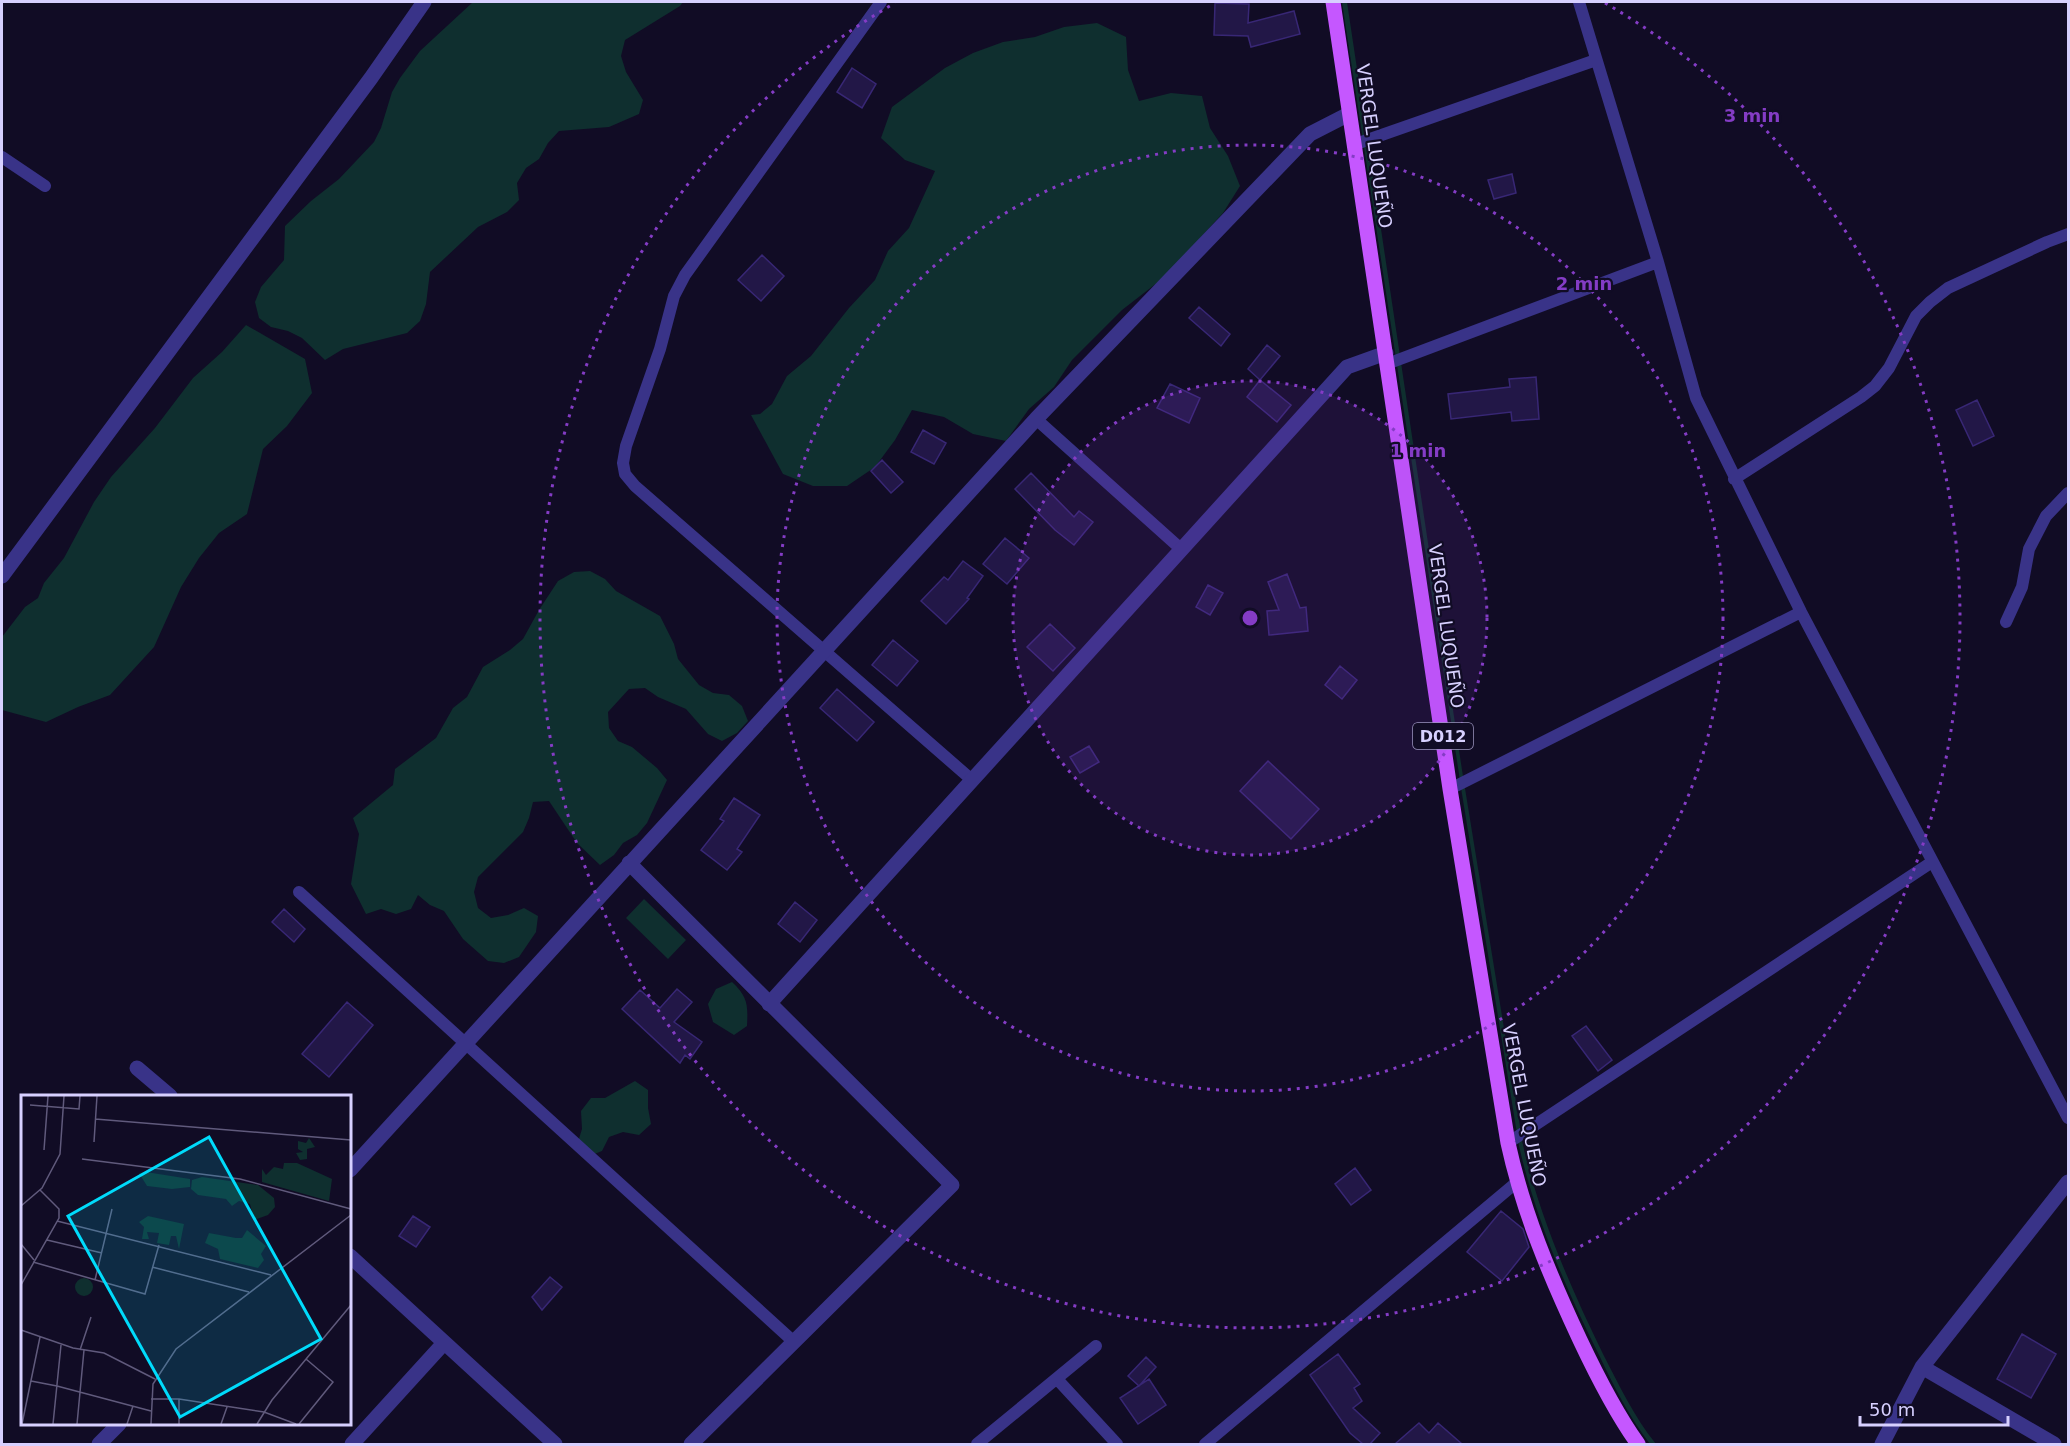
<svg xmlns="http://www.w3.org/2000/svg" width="2070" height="1446" viewBox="0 0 2070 1446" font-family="'DejaVu Sans',sans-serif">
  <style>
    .green { fill: #0f2f2f }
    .building { fill: #221747; stroke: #382775; stroke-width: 1.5 }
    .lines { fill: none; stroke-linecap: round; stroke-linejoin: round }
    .lane { stroke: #393388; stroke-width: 12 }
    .street { stroke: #393388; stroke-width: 15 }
    .primary { stroke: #c557ff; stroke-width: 15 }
    .ring { fill: none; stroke: #843cc5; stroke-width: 3; stroke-dasharray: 3 6 }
    .labels { text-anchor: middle; stroke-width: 4.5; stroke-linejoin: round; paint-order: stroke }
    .shield { fill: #110c25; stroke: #9c95be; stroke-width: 1.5 }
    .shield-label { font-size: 16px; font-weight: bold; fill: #d7d0ff }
    .street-label { font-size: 18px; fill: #d7d0ff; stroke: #110c25 }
    .inset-road { fill: none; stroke: #605a7c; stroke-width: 1.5 }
    .view { fill: #00dbfb; fill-opacity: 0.15; stroke: #00dbfb; stroke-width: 3 }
    .inset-edge { fill: none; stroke: #d7d0ff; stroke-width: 3 }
    .centre { fill: #843cc5; stroke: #110c25; stroke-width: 3 }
    .ring-label { font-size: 18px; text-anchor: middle; font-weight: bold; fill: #843cc5; stroke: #110c25; stroke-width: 4.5; stroke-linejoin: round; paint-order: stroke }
  </style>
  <rect width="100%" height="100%" fill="#110c25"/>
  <path class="green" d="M473,2H683L680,6L625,40L621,56L626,72L643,100L639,114L609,127L559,131L548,143L539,159L526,168L517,183L519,200L507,212L478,227L430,272L426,304L420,321L407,333L343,349L325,360L302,338L288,331L271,327L259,318L255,302L261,287L284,260L285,226L311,201L339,179L374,142L381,128L392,92L400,78L420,51Z
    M1342,2H1347L1462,770L1523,1145C1540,1218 1570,1286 1603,1354C1619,1385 1634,1417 1656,1444H1650C1630,1418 1614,1387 1600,1357C1566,1289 1536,1220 1519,1146L1462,794Z
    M1097,23L1126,37L1128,70L1139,101L1171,93L1202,96L1210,128L1228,156L1240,186L1223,213L1200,238L1180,265L1122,310L1072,360L1054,387L1029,409L1006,441L973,434L944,417L912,410L895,440L875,467L847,486H813L783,474L751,415L760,414L772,404L787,376L811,356L849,308L875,280L888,251L909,228L935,171L905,160L881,138L892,107L945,68L973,53L1003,42L1035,37L1064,27Z
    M246,325L305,359L312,393L287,426L263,449L247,514L219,533L199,558L181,587L154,647L110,695L78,707L46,722L2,710V637L25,607L38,598L44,583L64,558L94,502L111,477L155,428L193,378L222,352Z
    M590,571L605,579L616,591L660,616L674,644L678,659L699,685L713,693L729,695L742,706L748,721L737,733L722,741L708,734L686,709L658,697L645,688L629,689L608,712L609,728L618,741L632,747L657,768L667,780L647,823L637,835L623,843L614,855L600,865L577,843L549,801L533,802L529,818L523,832L478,877L474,892L478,908L491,918L508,915L524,908L538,916L536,932L519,957L504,963L488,961L463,939L444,911L430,905L418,895L411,909L396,914L381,909L366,914L351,884L359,834L353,818L393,785L395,769L436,738L453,708L467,697L483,667L510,650L523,639L539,610L558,581L574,572Z
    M644,899L686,940L668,959L626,918Z
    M732,982C748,997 748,1005 747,1026L734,1035L713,1022L708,1004L716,989Z
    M635,1081L648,1090V1108L651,1124L639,1135L623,1132L609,1137L602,1151L587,1157L577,1145L582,1129L581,1111L591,1098H605Z"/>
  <path class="building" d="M1215,3L1249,4L1248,23L1294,11L1300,34L1251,47L1248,36L1214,35Z
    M852,68L876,84L862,108L837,92Z
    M1512,174L1516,193L1494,199L1488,180Z
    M762,255L784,276L761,301L738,280Z
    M1199,307L1230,334L1221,346L1189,318Z
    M1267,345L1280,356L1260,380L1248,369Z
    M1536,377L1539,419L1512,421L1511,412L1451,419L1448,394L1510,387L1509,379Z
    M1260,380L1291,405L1277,422L1247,397Z
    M1170,384L1200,398L1189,423L1157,408Z
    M1977,400L1994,436L1973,446L1956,410Z
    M923,430L946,443L934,464L911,452Z
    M882,460L903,482L891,493L871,471Z
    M1031,473L1074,517L1079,511L1093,522L1074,545L1055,530L1015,489Z
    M1005,538L1029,558L1007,584L983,564Z
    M963,561L983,576L967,598L969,599L946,624L921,601L944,577L948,580Z
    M1287,574L1300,608L1306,607L1308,631L1269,635L1267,611L1279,610L1268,582Z
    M1208,585L1223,593L1210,615L1196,607Z
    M1050,624L1075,648L1053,671L1027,647Z
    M893,640L918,661L897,686L872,665Z
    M1340,666L1357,680L1342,699L1325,685Z
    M837,689L874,722L857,741L820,708Z
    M1089,746L1099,762L1080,773L1070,757Z
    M1268,761L1319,809L1291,839L1240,791Z
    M734,798L760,815L737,849L742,852L727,870L701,850L724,821L720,819Z
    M795,902L817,920L800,942L778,924Z
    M284,909L305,929L294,942L272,922Z
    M677,989L692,1002L674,1022L702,1042L690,1059L685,1055L680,1063L622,1009L640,990L660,1008Z
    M347,1002L373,1025L329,1077L302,1054Z
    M1586,1026L1612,1060L1598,1071L1572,1036Z
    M1355,1168L1371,1190L1351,1205L1335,1184Z
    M1501,1211L1523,1229L1529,1247L1502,1281L1467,1252Z
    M413,1216L430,1227L416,1247L399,1236Z
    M550,1277L562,1287L542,1310L532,1297Z
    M2022,1334L2056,1354L2031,1398L1997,1379Z
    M1338,1354L1360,1384L1354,1388L1362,1401L1353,1408L1380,1433L1370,1444H1363L1350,1433L1310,1375Z
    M1146,1357L1156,1367L1139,1386L1128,1376Z
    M1149,1379L1166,1405L1138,1424L1120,1398Z
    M1419,1423L1429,1433L1438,1423L1462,1444H1395Z"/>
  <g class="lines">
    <path class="lane" d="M881,2L685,275L674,296L660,349L626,446L623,463L625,474L635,486L972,780
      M1579,2L1658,262L1696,398L1801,612L2068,1118
      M1353,145L1596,60
      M2,157L45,186
      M1387,364L1658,262
      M1036,419L1181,549
      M1734,479L1861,397L1875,386L1889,368L1916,316L1930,302L1948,288L2047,242L2068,234
      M2006,622L2022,587L2029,549L2046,516L2068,493
      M1450,789L1801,612
      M299,892L794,1342
      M1508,1143L1932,862
      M1057,1379L1117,1444
      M977,1444L1096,1346
      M1205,1444L1517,1182"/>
    <path class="street" d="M2,576L371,78L424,2
      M629,863L952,1185L691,1444
      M769,1004L1347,367L1386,353
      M137,1068L170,1096
      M350,1170L1036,419L1310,134L1349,114
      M350,1256L555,1444
      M1922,1367L2054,1444
      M99,1444L119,1424
      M352,1444L444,1343
      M1882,1444L1922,1367L2068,1182"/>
    <path class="primary" d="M1333,2L1450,789L1508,1143C1523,1212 1550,1276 1580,1340C1597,1376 1615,1412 1638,1444"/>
  </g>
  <circle cx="1250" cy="618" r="237" fill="#843cc5" fill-opacity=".12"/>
  <g class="ring">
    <circle cx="1250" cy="618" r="237"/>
    <circle cx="1250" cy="618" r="473"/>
    <path d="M1605 3A710 710 0 1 1 895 3"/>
  </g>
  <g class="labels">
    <rect class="shield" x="1413" y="723" width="60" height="26" rx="4.5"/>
    <g class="shield-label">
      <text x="1443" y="742">D012</text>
    </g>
    <g class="street-label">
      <text transform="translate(1374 146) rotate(82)" y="6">VERGEL LUQUEÑO</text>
      <text transform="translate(1446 626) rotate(82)" y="6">VERGEL LUQUEÑO</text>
      <text transform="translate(1524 1105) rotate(79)" y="6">VERGEL LUQUEÑO</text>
    </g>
  </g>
  <g transform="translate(21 1095)">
    <rect width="330" height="330" fill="#110c25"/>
    <path d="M288,43L294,52L286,54V64L279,65L275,58L282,57L277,54V46L285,48ZM263,68H276L311,84L308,106L241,87V74L245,80L253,72L262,74ZM125,77L169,84V92L151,94L126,91L118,78ZM181,82L237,90L253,103L254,112L247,120L233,125L229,109L218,106L211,111L205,104L177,100L170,94L171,85ZM127,121L163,129L158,154L155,141H150L148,150L136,148L138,138L126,137L128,144H121L123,132L118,127ZM226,135L245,151L240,159L243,165L237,173L199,164L197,154L184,148L188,138L215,143H221ZM54 192a9 9 0 1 1 18 0a9 9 0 1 1-18 0Z" fill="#0f2f2f"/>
    <path class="inset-road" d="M9,10L58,14L59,1M74,24L330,45M73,47L76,1M23,55L27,1M61,64L219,84L330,114M0,111L21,93L39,59L43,1M36,126L250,180M26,145L81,158M0,149L13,165M12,167L124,199L138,150M131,172L228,197M74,185L91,114M0,190L38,123V114L19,95M0,235L52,253L83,258L134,284M59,255L70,222M10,286L36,291M36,291L130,316M130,304H158L243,317L275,329M1,329L19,242M32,329L40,250M56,329L63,255M106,329L112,311M130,329L132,289L155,254L330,120M158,329V304M200,329L206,312M236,329L251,305L330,210M278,329L312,287L285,264"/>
    <path class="view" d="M188,42L300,244L159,322L47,121Z"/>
    <rect width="330" height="330" class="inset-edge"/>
  </g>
  <circle cx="1250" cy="618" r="9" class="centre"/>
  <g class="ring-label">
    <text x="1752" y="122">3 min</text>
    <text x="1584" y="290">2 min</text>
    <text x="1418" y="457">1 min</text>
  </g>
  <rect width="2070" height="1446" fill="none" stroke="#d7d0ff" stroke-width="6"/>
  <path d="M1860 1416v9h148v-9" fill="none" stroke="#d7d0ff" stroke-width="3"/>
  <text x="1869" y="1416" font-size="18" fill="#d7d0ff" stroke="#110c25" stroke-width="4.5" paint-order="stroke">50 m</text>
</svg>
